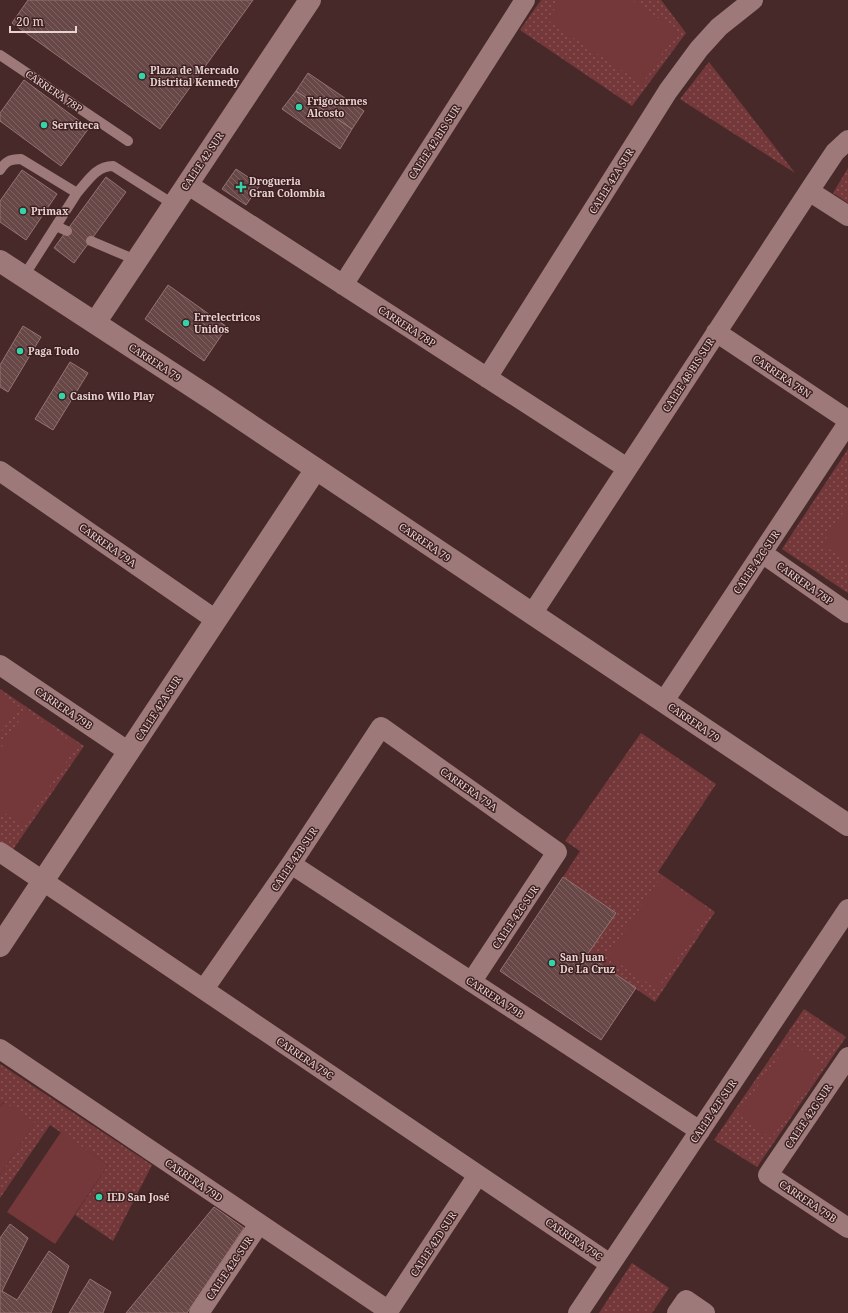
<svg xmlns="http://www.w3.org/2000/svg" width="848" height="1313" viewBox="0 0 848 1313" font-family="'Noto Serif',serif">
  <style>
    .grass { fill: url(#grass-dots) }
    .garden { fill: #74383a }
    .building { fill: url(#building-back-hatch); stroke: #967272 }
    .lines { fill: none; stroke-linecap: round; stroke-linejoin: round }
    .service { stroke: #9e7979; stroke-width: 10 }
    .minor { stroke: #9e7979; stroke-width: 20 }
    .tertiary { stroke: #9e7979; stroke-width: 22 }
    .poi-dot { fill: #34d4a8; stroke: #3d1f20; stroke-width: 1.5 }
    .labels { text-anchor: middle; stroke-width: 3; stroke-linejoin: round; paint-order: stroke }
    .poi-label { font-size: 10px; font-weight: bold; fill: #e7d3d2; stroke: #3d1f20; text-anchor: start }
    .street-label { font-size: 10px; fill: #e7d3d2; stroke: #3d1f20 }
  </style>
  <defs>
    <pattern id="grass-dots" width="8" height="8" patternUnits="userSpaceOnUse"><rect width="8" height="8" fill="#74383a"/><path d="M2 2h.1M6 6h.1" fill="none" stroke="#885456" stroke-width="1.8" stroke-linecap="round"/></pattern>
    <pattern id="building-back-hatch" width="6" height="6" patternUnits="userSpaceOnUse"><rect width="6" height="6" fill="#684747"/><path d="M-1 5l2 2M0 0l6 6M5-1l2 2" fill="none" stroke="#7e6161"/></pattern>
  </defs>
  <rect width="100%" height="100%" fill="#48292a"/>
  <path class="grass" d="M541,0H661L686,33L632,106L520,30Z
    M709,62L795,173L680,99Z
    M848,168V203L833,193Z
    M848,449V593L782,549Z
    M0,689L84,746L12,851L0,843Z
    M641,733L716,784L658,872L715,912L655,1002L587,955L616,913L563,877L580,851L565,841Z
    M804,1009L846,1037L757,1167L714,1140Z
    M0,1064L152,1165L113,1241L75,1215L108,1165L50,1125L0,1198V1175L34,1123L3,1102L0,1107Z
    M632,1263L669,1288L652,1313H599Z"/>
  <path class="garden" d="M561,0H632L677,31L642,84L547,20Z
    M848,506V562L822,544Z
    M0,694L19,707L0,733Z
    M26,711L77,746L23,826L0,810V749Z
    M661,877L710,911L657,989L608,956Z
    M790,1041L823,1065L771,1138L738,1114Z
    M4,1102L35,1122L0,1175V1107Z
    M61,1132L108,1165L55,1244L7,1212Z"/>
  <path class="building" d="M28,0H253L160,129L12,23Z
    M308,73L364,111L352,129L296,91Z
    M24,80L89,128L61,166L0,121V113Z
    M296,91L352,129L340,149L282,109Z
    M236,169L260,185L246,205L222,189Z
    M22,170L57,194L26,240L0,222V201Z
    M106,177L126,192L74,263L54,248Z
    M168,285L227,327L204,361L145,319Z
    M23,326L41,337L8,392L0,387V365Z
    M70,362L88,373L53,430L35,419Z
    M563,877L616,913L587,955L636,988L601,1040L500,971Z
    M214,1207L244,1228L187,1313H126Z
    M10,1224L28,1238L2,1291L17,1300L49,1251L69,1266L51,1313H0V1238Z
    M90,1279L111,1292L103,1313H69Z"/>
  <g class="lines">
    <path class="service" d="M0,55L128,141
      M0,170C6,161 10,159 21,159L77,193C88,181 96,166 113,166L173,204
      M56,226L67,231
      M91,241L136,260
      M24,276L77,193"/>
    <path class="minor" d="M187,184L627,468
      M809,191L848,216
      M343,285L525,0
      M716,332L848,420
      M487,378L668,91L699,49L719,27L753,0
      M0,471L216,620
      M762,553L848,613
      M532,614L813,185L835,152L848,140
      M0,665L129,752
      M664,701L848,423
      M0,852L610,1264
      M291,864L700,1131
      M204,989L291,864L381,727L557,852L472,981
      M0,1049L389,1311
      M848,1057L768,1175L848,1228
      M199,1313L259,1224
      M387,1313L478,1175
      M578,1313L848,909
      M677,1313L686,1300L705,1313"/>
    <path class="tertiary" d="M0,261L210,398L848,825
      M95,323L310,0
      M0,946L316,469"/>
  </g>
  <g class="poi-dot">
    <circle cx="142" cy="76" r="4"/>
    <circle cx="299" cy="107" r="4"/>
    <circle cx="44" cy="125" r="4"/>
    <path d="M239 181h4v4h4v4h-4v4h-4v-4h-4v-4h4z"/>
    <circle cx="23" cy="211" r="4"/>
    <circle cx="186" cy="323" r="4"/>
    <circle cx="20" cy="351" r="4"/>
    <circle cx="62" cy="396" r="4"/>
    <circle cx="552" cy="963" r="4"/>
    <circle cx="99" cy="1197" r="4"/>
  </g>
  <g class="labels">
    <g class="poi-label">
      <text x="150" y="74">Plaza de Mercado<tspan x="150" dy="12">Distrital Kennedy</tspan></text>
      <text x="307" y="105">Frigocarnes<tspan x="307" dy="12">Alcosto</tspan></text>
      <text x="52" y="129">Serviteca</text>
      <text x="249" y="185">Drogueria<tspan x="249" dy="12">Gran Colombia</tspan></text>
      <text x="31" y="215">Primax</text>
      <text x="194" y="321">Errelectricos<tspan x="194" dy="12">Unidos</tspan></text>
      <text x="28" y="355">Paga Todo</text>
      <text x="70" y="400">Casino Wilo Play</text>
      <text x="560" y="961">San Juan<tspan x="560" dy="12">De La Cruz</tspan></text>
      <text x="107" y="1201">IED San José</text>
    </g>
    <g class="street-label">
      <text transform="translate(54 91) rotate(34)" y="4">CARRERA 78P</text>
      <text transform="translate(434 142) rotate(-57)" y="4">CALLE 42 BIS SUR</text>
      <text transform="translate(202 161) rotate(-56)" y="4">CALLE 42 SUR</text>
      <text transform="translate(611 181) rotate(-58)" y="4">CALLE 42A SUR</text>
      <text transform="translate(407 326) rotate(33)" y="4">CARRERA 78P</text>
      <text transform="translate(155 362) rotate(33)" y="4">CARRERA 79</text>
      <text transform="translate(688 375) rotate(-57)" y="4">CALLE 48 BIS SUR</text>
      <text transform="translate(782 376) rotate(34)" y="4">CARRERA 78N</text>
      <text transform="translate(425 542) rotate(34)" y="4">CARRERA 79</text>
      <text transform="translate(108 545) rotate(35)" y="4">CARRERA 79A</text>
      <text transform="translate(756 562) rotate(-56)" y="4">CALLE 42C SUR</text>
      <text transform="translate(805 583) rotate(35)" y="4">CARRERA 78P</text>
      <text transform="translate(64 708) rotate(34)" y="4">CARRERA 79B</text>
      <text transform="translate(158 708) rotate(-57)" y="4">CALLE 42A SUR</text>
      <text transform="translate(694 722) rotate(34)" y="4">CARRERA 79</text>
      <text transform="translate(469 789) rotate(35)" y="4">CARRERA 79A</text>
      <text transform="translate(294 859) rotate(-56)" y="4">CALLE 42B SUR</text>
      <text transform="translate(515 917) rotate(-56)" y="4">CALLE 42C SUR</text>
      <text transform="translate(495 997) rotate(33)" y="4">CARRERA 79B</text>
      <text transform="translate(305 1058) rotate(34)" y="4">CARRERA 79C</text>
      <text transform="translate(713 1111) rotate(-56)" y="4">CALLE 42F SUR</text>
      <text transform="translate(808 1116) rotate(-56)" y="4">CALLE 42G SUR</text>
      <text transform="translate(194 1180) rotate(34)" y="4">CARRERA 79D</text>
      <text transform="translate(808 1201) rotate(34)" y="4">CARRERA 79B</text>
      <text transform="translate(574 1239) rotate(34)" y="4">CARRERA 79C</text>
      <text transform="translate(433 1244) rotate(-57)" y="4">CALLE 42D SUR</text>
      <text transform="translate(229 1268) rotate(-56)" y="4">CALLE 42C SUR</text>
    </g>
  </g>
  <path d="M10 26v6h66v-6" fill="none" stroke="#e7d3d2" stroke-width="2"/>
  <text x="16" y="26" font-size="12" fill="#e7d3d2" stroke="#3d1f20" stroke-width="3" paint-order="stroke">20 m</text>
</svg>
